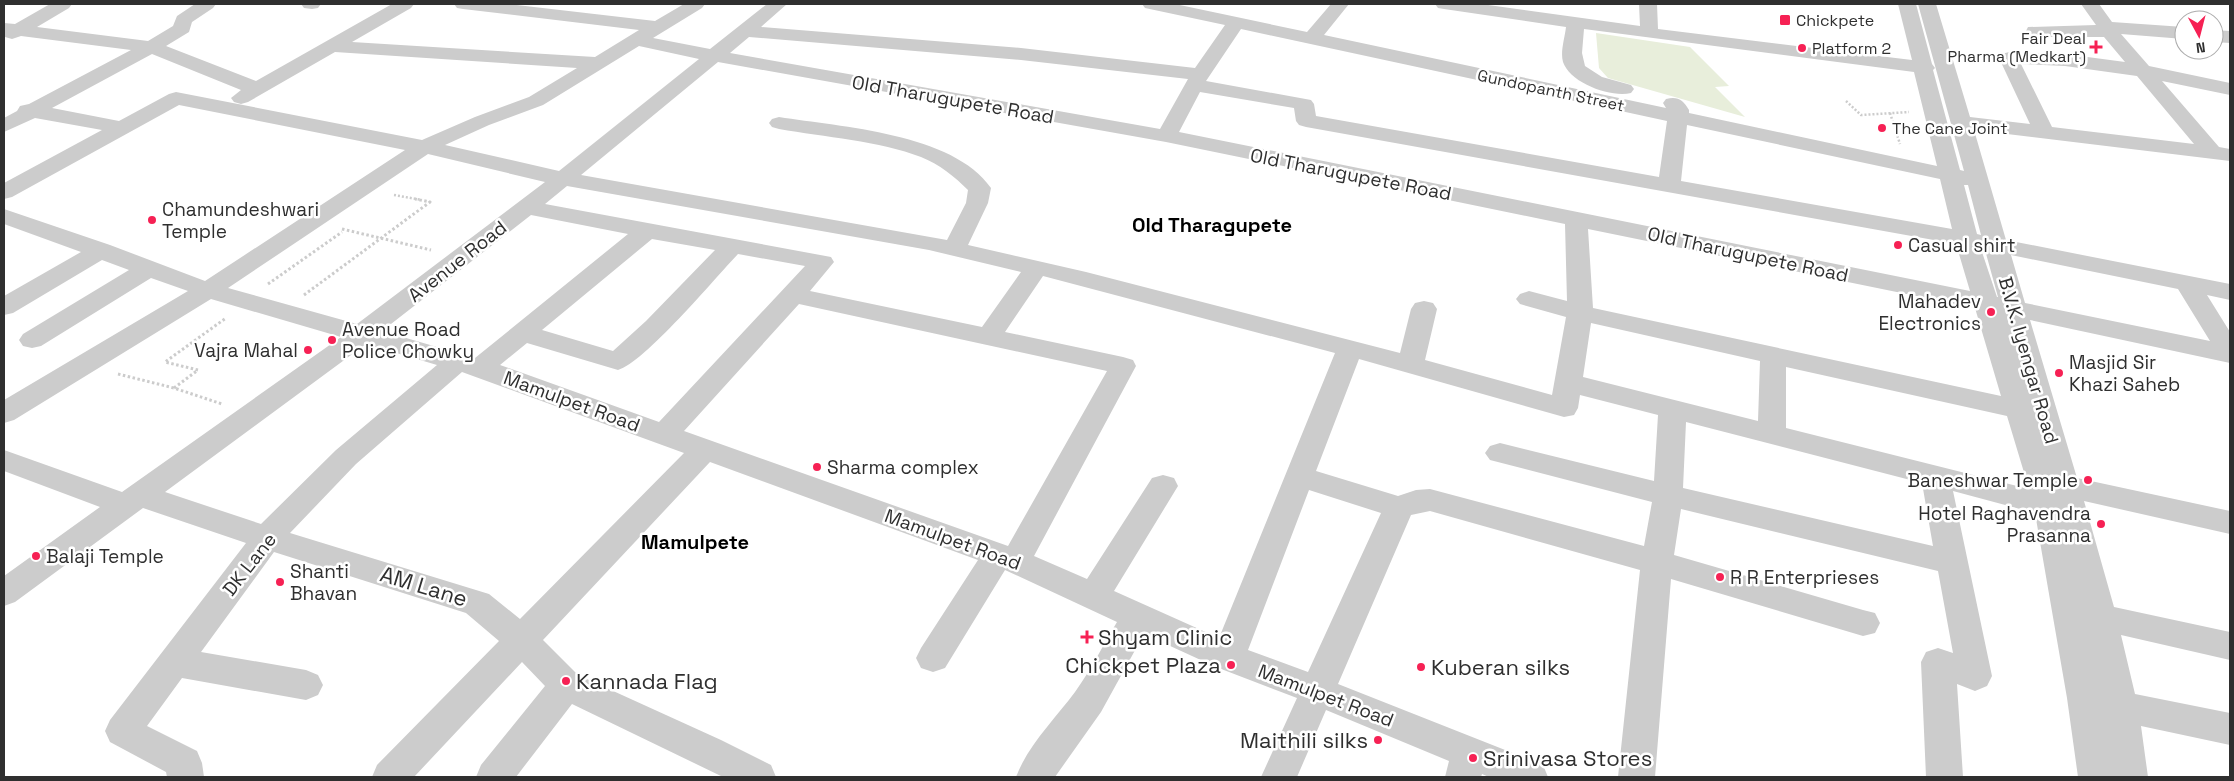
<svg xmlns="http://www.w3.org/2000/svg" width="2234" height="781" viewBox="0 0 2234 781" font-family="'Space Grotesk',sans-serif">
  <style>
    .green { fill: #e8eedb }
    .lines { fill: none; stroke-linecap: round; stroke-linejoin: round }
    .path-far1 { stroke: #ccc; stroke-width: 2.5; stroke-dasharray: 2 2; stroke-linecap: butt }
    .path { stroke: #ccc; stroke-width: 3; stroke-dasharray: 2.5 2.5; stroke-linecap: butt }
    .minor { fill: #ccc; fill-rule: evenodd }
    .poi-dot { fill: #f62154; stroke: #fff; stroke-width: 2 }
    .labels { text-anchor: middle; stroke-width: 5; stroke-linejoin: round; paint-order: stroke }
    .far-poi-label { font-size: 16px; fill: #2f2f2f; stroke: #fff; text-anchor: start }
    .far-street-label { font-size: 16px; fill: #2f2f2f; stroke: #fff }
    .street-label { font-size: 19px; fill: #2f2f2f; stroke: #fff }
    .poi-label { font-size: 19px; fill: #2f2f2f; stroke: #fff; text-anchor: start }
    .neighbourhood-label { font-size: 20px; font-weight: bold; fill: #000; stroke: #fff }
    .near-street-label { font-size: 22px; fill: #2f2f2f; stroke: #fff }
    .near-poi-label { font-size: 22px; fill: #2f2f2f; stroke: #fff; text-anchor: start }
  </style>
  <rect width="100%" height="100%" fill="#fff"/>
  <path class="green" d="M1596,33L1690,47L1729,86L1715,87L1745,117L1608,78L1599,68Z"/>
  <g class="lines">
    <path class="path-far1" d="M1846,101L1861,115L1909,112
      M1890,113L1900,144
      M394,195L422,200"/>
    <path class="path" d="M342,229L431,250
      M268,284L342,232
      M304,295L430,202L415,199
      M118,374L174,388L222,404
      M174,388L198,370L165,362L226,318"/>
    <path class="minor" d="M50,4H72L69,8L37,27L148,41L173,26L177,16L195,4H216L213,8L192,22L189,32L166,46L256,81L392,4H414L411,8L352,42L595,57L639,30L463,9L457,8L454,4H507L655,21L684,4H705L702,8L653,38L710,49L767,4H787L761,27L1021,48L1195,68L1225,25L1145,8L1142,4H1175L1307,32L1331,4H1349L1324,35L1666,108L1663,103L1666,99C1678,96 1683,100 1689,110V113L1937,166L1914,72L1584,29L1582,53L1585,66L1602,77L1631,85L1634,89L1631,93C1611,98 1570,83 1563,62C1560,52 1565,37 1566,27L1444,9L1438,8L1435,4H1481L1640,26L1639,4H1657L1658,29L1912,60L1898,4H1916L1932,64L1935,68L1933,70L1960,170L1964,171L1918,4H1936L1970,117L2030,124L1999,58L2002,54L2009,52L2065,54L2125,62L2104,37H2035L2028,35L2026,31L2028,27L2096,25L2081,4H2099L2112,22L2184,27V39L2121,34L2149,66L2230,83V95L2162,81L2219,147L2230,149V161L1974,130L2006,240L2230,284V300L2207,295L2230,332V363L2030,320L2077,478L2230,511V534L2084,501L2114,607L2230,632V660L2121,635L2135,694L2230,713V745L2141,726L2148,777H2078L2067,698L2035,513L1953,491L1992,676L1987,686L1975,691L1957,684L1963,777H1926L1921,662L1926,652L1938,648L1953,653L1938,571L1681,509L1674,555L1863,610L1875,613L1880,623L1875,633L1863,636L1671,579L1655,777H1618L1640,570L1430,511L1411,515L1338,684L1543,765L1548,777H1489L1482,774L1481,777H1445L1449,761L1326,710L1297,777H1261L1297,698L1216,667L1144,634L1101,712L1055,777H1016C1028,745 1055,719 1075,692C1091,670 1103,645 1117,622L1005,570L945,668L933,672L921,668L916,658L921,648L978,560L710,462L543,640L578,675L721,740L771,765L776,777H723L572,704L516,777H476L481,765L545,686L522,662L414,777H372L377,765L499,641L466,613L274,552L201,652L306,670L318,675L323,685L318,695L306,700L182,678L147,726L197,751L202,763L204,777H167L166,772L110,742L105,731L110,720L246,543L143,508L15,602L4,606V576L100,507L4,471V450L122,492L341,337L211,299L14,420L4,423V400L188,291L151,278L41,346L32,348L23,346L19,340L23,334L129,270L102,260L13,313L4,315V296L81,252L4,224V209L110,245L205,281L405,150L179,105L12,197L4,199V183L102,130L35,118L4,132V118L17,111L20,106L29,104L131,50L21,36L12,39L5,37L4,23L15,24ZM1241,29L1667,121L1659,177L1316,116L1314,104L1311,100L1206,81ZM749,37L1021,60L1188,79L1160,129L730,53ZM639,46L699,59L559,171L445,145L489,125L543,105ZM335,52L577,68L529,97L475,117L422,140L176,92L169,94L119,121L52,108L152,54L241,90L231,98L234,102L241,104L248,102ZM718,62L1166,142L1565,224L1567,301L1529,291L1520,294L1516,299L1520,304L1566,317L1552,395L1425,360L1437,309L1433,303L1424,301L1415,303L1411,309L1400,353L1086,272L968,245L988,203L991,188C953,133 841,127 779,117L772,119L769,123L772,127L779,129C824,137 880,141 921,157C939,164 955,177 968,190L966,203L947,240L581,175ZM2021,64L2065,66L2137,76L2194,144L2052,127ZM1200,92L1294,108L1296,121L1299,125L1306,127L1956,244L1970,291L1179,132ZM1687,125L1940,179L1952,229L1681,181ZM428,154L545,182L357,324L228,288ZM1964,185H1968L1981,235L1977,234ZM567,186L929,250L1021,272L982,327L810,291L834,262L831,257L545,204ZM531,215L628,234L475,358L382,331ZM1588,229L1975,308L2001,396L1593,308ZM652,239L715,250L646,321L613,351L542,330ZM1981,249L1985,250L1998,297H1997ZM738,254L805,266L659,422L500,365L527,343L618,370C644,363 715,278 738,254ZM2011,255L2178,289L2210,341L2025,303ZM1043,276L1335,353L1219,638L1114,591L1178,486L1174,478L1163,475L1152,478L1087,579L1034,556L1136,366L1133,360L1123,357L1005,332ZM799,304L1107,371L1008,546L684,431ZM1591,323L1760,361L1758,421L1583,377ZM366,344L437,365L336,450L261,524L165,492ZM1359,359L1564,417L1574,415L1578,408L1580,395L1658,415L1654,481L1500,443L1490,446L1485,453L1490,460L1652,502L1644,546L1430,489L1416,490L1398,496L1316,471ZM1786,367L2007,416L2029,489L1786,428ZM462,372L684,453L520,619L489,594L290,533L356,464ZM1686,422L1922,483L1933,546L1683,488ZM1309,490L1381,513L1308,672L1248,650Z
      M301,4H321L318,8L312,9L304,8Z
      M2214,30L2230,31V43L2214,42Z"/>
  </g>
  <g class="poi-dot">
    <rect x="1779" y="14" width="12" height="12" rx="2.5"/>
    <path d="M2093.5 39.5h5v5h5v5h-5v5h-5v-5h-5v-5h5z"/>
    <circle cx="1802" cy="48" r="5"/>
    <circle cx="1882" cy="128" r="5"/>
    <circle cx="152" cy="220" r="5"/>
    <circle cx="1898" cy="245" r="5"/>
    <circle cx="1991" cy="312" r="5"/>
    <circle cx="332" cy="340" r="5"/>
    <circle cx="308" cy="350" r="5"/>
    <circle cx="2059" cy="373" r="5"/>
    <circle cx="817" cy="467" r="5"/>
    <circle cx="2088" cy="480" r="5"/>
    <circle cx="2101" cy="524" r="5"/>
    <circle cx="36" cy="556" r="5"/>
    <circle cx="1720" cy="577" r="5"/>
    <circle cx="280" cy="582" r="5"/>
    <path d="M1084.5 629.5h5v5h5v5h-5v5h-5v-5h-5v-5h5z"/>
    <circle cx="1231" cy="665" r="5"/>
    <circle cx="1421" cy="667" r="5"/>
    <circle cx="566" cy="681" r="5"/>
    <circle cx="1378" cy="740" r="5"/>
    <circle cx="1473" cy="758" r="5"/>
  </g>
  <g class="labels">
    <g class="far-poi-label">
      <text x="1796" y="26">Chickpete</text>
      <text x="2086" y="44" text-anchor="end">Fair Deal<tspan x="2086" dy="18">Pharma (Medkart)</tspan></text>
      <text x="1812" y="54">Platform 2</text>
      <text x="1892" y="134">The Cane Joint</text>
    </g>
    <g class="far-street-label">
      <text transform="translate(1551 90) rotate(12)" y="6">Gundopanth Street</text>
    </g>
    <g class="street-label">
      <text transform="translate(953 99) rotate(10)" y="7">Old Tharugupete Road</text>
      <text transform="translate(1351 174) rotate(11)" y="7">Old Tharugupete Road</text>
      <text transform="translate(1748 254) rotate(12)" y="7">Old Tharugupete Road</text>
      <text transform="translate(457 261) rotate(-38)" y="7">Avenue Road</text>
      <text transform="translate(2029 360) rotate(74)" y="7">B.V.K. Iyengar Road</text>
      <text transform="translate(572 401) rotate(20)" y="7">Mamulpet Road</text>
      <text transform="translate(953 539) rotate(20)" y="7">Mamulpet Road</text>
      <text transform="translate(249 564) rotate(-52)" y="7">DK Lane</text>
      <text transform="translate(1326 695) rotate(21)" y="7">Mamulpet Road</text>
    </g>
    <g class="poi-label">
      <text x="162" y="216">Chamundeshwari<tspan x="162" dy="22">Temple</tspan></text>
      <text x="1908" y="252">Casual shirt</text>
      <text x="1981" y="308" text-anchor="end">Mahadev<tspan x="1981" dy="22">Electronics</tspan></text>
      <text x="342" y="336">Avenue Road<tspan x="342" dy="22">Police Chowky</tspan></text>
      <text x="298" y="357" text-anchor="end">Vajra Mahal</text>
      <text x="2069" y="369">Masjid Sir<tspan x="2069" dy="22">Khazi Saheb</tspan></text>
      <text x="827" y="474">Sharma complex</text>
      <text x="2078" y="487" text-anchor="end">Baneshwar Temple</text>
      <text x="2091" y="520" text-anchor="end">Hotel Raghavendra<tspan x="2091" dy="22">Prasanna</tspan></text>
      <text x="46" y="563">Balaji Temple</text>
      <text x="290" y="578">Shanti<tspan x="290" dy="22">Bhavan</tspan></text>
      <text x="1730" y="584">R R Enterprieses</text>
    </g>
    <g class="neighbourhood-label">
      <text x="1212" y="232">Old Tharagupete</text>
      <text x="695" y="549">Mamulpete</text>
    </g>
    <g class="near-street-label">
      <text transform="translate(424 586) rotate(17)" y="8">AM Lane</text>
    </g>
    <g class="near-poi-label">
      <text x="1098" y="645">Shyam Clinic</text>
      <text x="1221" y="673" text-anchor="end">Chickpet Plaza</text>
      <text x="1431" y="675">Kuberan silks</text>
      <text x="576" y="689">Kannada Flag</text>
      <text x="1368" y="748" text-anchor="end">Maithili silks</text>
      <text x="1483" y="766">Srinivasa Stores</text>
    </g>
  </g>
  <rect width="2234" height="781" fill="none" stroke="#2f2f2f" stroke-width="10"/>
  <g transform="translate(2199 35) rotate(173)"><circle r="24" fill="#ffffff" stroke="#acacac"/>
  <path d="M0-4L9 19L0 12L-9 19Z" fill="#f62154"/>
  <text y="-8" font-size="14" font-weight="bold" text-anchor="middle" fill="#2f2f2f">N</text>
  </g>
</svg>
